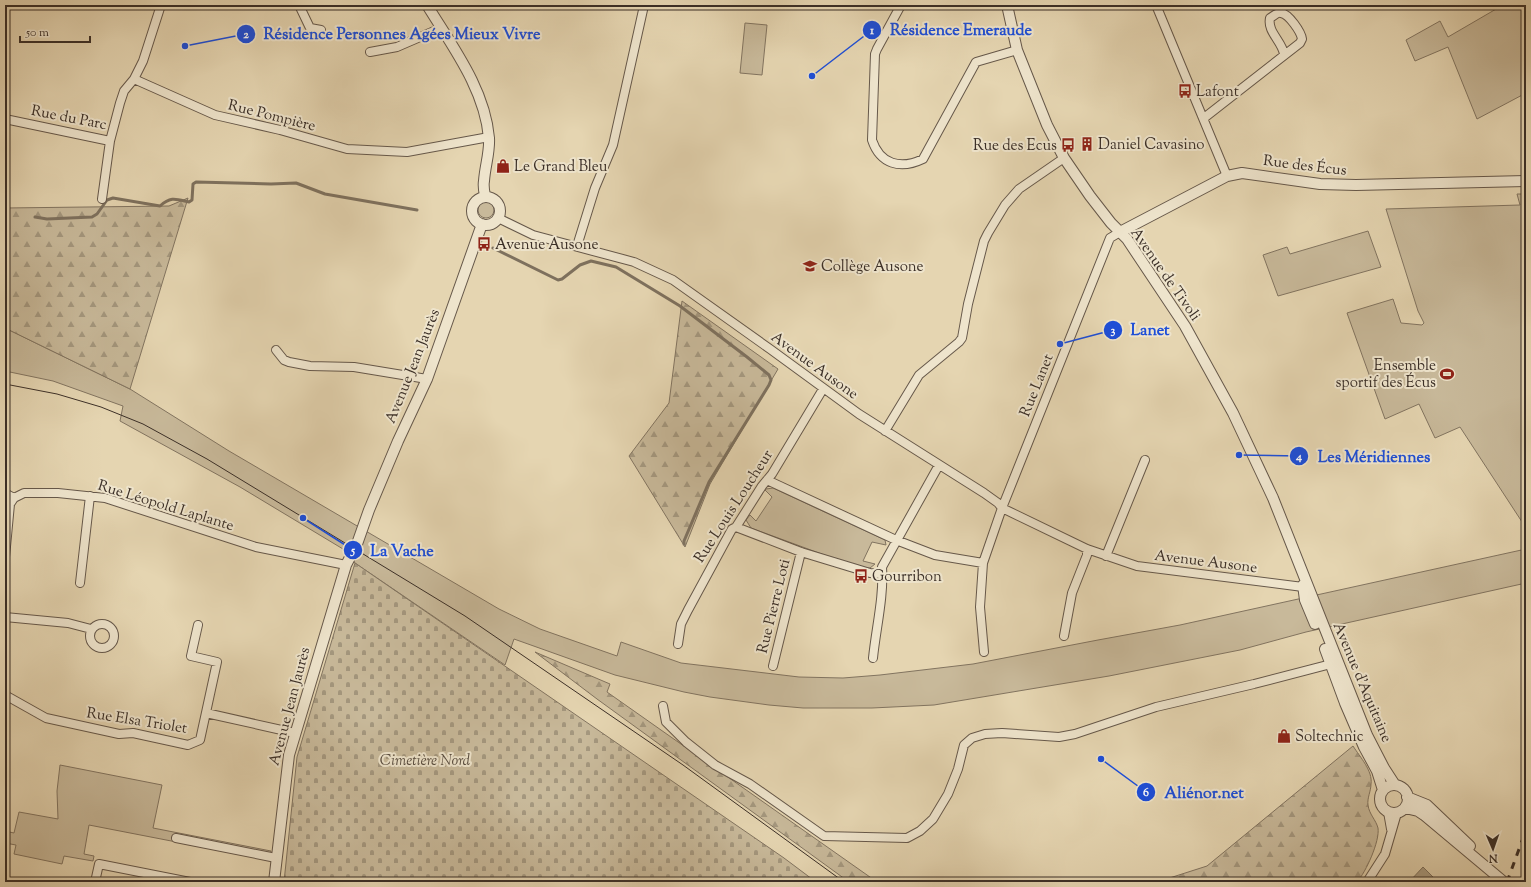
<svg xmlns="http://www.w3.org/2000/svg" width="1531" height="887" viewBox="0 0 1531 887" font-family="'Sorts Mill Goudy',serif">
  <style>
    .green { fill: #c8b99a; stroke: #827460 }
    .forest { fill: url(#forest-firs); stroke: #827460 }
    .cemetery { fill: url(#cemetery-stones); stroke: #827460 }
    .water { fill: #ab9d82; stroke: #7e715e }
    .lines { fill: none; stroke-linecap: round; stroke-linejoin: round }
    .stream { stroke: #7e715e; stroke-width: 3 }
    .minor-casing { stroke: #66584a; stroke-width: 10 }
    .tertiary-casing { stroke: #66584a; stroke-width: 12 }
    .minor { stroke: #eee4cc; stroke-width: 8 }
    .tertiary { stroke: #eee4cc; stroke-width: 10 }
    .tram { stroke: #3b2f27; stroke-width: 1 }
    .rail { stroke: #3b2f27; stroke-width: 3; stroke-dasharray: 7 7; stroke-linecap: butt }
    .labels { text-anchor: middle; stroke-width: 4; stroke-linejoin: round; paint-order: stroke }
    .poi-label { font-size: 15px; fill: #3b2f27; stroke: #eee4cc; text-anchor: start }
    .street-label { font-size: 15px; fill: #3b2f27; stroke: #eee4cc }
    .park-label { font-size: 15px; font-style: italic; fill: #574b3e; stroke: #eee4cc }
    .leader { fill: none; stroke: #1d4ed8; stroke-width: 1.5 }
    .callout-dot { fill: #1d4ed8; stroke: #eee4cc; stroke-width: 1.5 }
    .mark-label { font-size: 12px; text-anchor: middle; font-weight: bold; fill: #fff }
    .callout-label { font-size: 16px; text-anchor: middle; font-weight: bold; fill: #1d4ed8; stroke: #eee4cc; stroke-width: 4; stroke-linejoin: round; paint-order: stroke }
  </style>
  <defs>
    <pattern id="forest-firs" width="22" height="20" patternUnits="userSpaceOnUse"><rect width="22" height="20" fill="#c8b99a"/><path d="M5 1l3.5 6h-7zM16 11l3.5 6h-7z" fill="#a4977e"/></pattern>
    <pattern id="cemetery-stones" width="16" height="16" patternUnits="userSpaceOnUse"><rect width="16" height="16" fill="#c8b99a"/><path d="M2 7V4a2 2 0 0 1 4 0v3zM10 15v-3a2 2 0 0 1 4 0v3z" fill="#a4977e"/></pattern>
  </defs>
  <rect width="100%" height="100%" fill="#e5d5b1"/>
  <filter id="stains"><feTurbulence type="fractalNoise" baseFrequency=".005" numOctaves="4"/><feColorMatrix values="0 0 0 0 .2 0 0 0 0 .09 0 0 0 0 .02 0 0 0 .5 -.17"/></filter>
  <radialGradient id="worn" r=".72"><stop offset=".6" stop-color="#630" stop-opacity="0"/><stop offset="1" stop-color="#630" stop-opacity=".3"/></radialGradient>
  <path class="green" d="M1503,5H1526V93L1477,119L1448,47L1415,61L1406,40L1440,21L1448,37Z
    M745,23L767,25L762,75L740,73Z
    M1517,194H1526V528L1460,427L1435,438L1419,404L1385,419L1347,313L1393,299L1401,323L1422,325L1424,323L1418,311L1386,209L1520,205Z
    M478 210a8 8 0 1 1 16 0a8 8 0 1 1-16 0Z
    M1368,231L1381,267L1278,296L1263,255L1287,247L1290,254Z
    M5,328L130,389L229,451L499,609L540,629L617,656L621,642L681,663L799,677L843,678L880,675L973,664L1098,640L1180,625L1526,549V583L1306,632L1240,650L1109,676L934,705L872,708H803L769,705L710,697L684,692L615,675L514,639L505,665L355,563L343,549L240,487L120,421L123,406L53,381L5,371Z
    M773,488L885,540L886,545L872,542L863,561L875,564L870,568H865L838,560L751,528L746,520L750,515L756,521L772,497L765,490L766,489Z
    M60,765L162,785L153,828L271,851L269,860L89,825L84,854L94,856L93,861L64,856L62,864L14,854L16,845L5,843V831L14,833L19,812L58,819L57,791Z"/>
  <path class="forest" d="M188,198L130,389L5,328V208L169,206Z
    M682,301L778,369L710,484L685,547L629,456L669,403Z
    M535,652L610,684L607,692L877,882H849L597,699Z
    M1353,746C1360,757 1373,771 1371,784C1371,791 1367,798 1368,805C1369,814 1376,820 1378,828C1380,841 1366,872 1357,882H1157L1207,866Z"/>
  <path class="cemetery" d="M355,563L784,858L816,882H284L297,757Z"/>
  <path class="water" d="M1423,867L1433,877L1428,882H1409Z"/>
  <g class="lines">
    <path class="stream" d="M35,217L47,219L92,217L97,214L107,200L113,198L160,206C171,196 176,199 189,202L192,200L193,184L196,182L271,184L296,183L325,194L417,210
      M493,248L558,280L562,279L580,265L591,261L616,267L680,306L747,357L769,375L771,380L769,385L709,482L684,541V544"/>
    <defs>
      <path id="minor" d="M161,5L143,61L134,79L215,115L280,130L347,149L407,152L489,137
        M299,5L310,28L321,30
        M901,5L877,49L875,54L872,140C880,164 900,170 923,159L976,62L1017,50
        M1156,5L1227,176
        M370,52L397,47L441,28
        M1204,118L1300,43L1302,39C1301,32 1289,14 1281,13C1277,12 1274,16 1270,18C1267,32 1282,41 1284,54
        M5,119L110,141L120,103L124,91L134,79
        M102,199L110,141
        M498,218L533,235L634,262L673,280L770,349L859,414L984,493L998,503L1002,508L1087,549L1137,566L1303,587
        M577,246L595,188L613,145L643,10L642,5
        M276,350L284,360L289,362L310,366L354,367L427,379
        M885,431L919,375L959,342L962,338L968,304L984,241L988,233L1005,205L1019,189L1064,158
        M767,480L896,540L935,555L983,563
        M5,493L14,498
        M736,527L801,552L870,573L882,574
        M1106,556L1145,460
        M5,557L10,504L14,498L24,493H58L105,498L256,547L346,565
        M80,583L90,496
        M5,617L68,623L91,629
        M90 636a12 12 0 1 1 24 0a12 12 0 1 1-24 0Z
        M1064,636L1072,593L1087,555V549
        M678,644L681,624L688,610L732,529L736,527L762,486L772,474L823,389
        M984,652L980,607L983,563L1002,508L1110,238L1120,232
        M873,658C876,628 884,597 882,567L939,465
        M773,666L801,552
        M5,695L46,718L119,734L133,733L188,745L200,740L217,662L191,656L198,625
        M663,706L666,722L686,742L715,765L750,784L824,836L907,838L920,831L933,819L948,794L958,769L964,745L972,738L985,734L1002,733L1059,737L1075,734L1156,707L1254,684L1331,664
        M206,713L295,733
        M1388,812L1391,829
        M176,838L276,858
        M95,882L99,864L190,882
        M1367,882L1385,854L1397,813"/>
      <path id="tertiary" d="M427,5C452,46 485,89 489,138C490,152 485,166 484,181C483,186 484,191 485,196
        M1007,5L1017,50L1047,125L1064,158L1090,196L1111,223L1127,239L1185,326L1233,413L1273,498L1367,735L1384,768L1395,785
        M472 211a14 14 0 1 1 28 0a14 14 0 1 1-28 0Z
        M1120,232L1227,176L1242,173L1320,184L1356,185L1526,181
        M1303,585L1305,600L1315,624
        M1325,649L1345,703L1364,747L1377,771L1383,790
        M1380 799a14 14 0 1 1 28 0a14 14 0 1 1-28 0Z
        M1407,797L1427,805L1470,846
        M1405,808L1418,811L1424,815L1504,882
        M274,882L289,755L346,565L357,544L369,510L398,441L427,379L482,224"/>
    </defs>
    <use href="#minor" class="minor-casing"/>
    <use href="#tertiary" class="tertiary-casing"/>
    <use href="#minor" class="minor"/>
    <use href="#tertiary" class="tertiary"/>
    <path class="tram" d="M5,384L57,394L101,407L143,424L207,459L465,616L683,765L844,882"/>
    <path class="rail" d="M1507,882L1526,830"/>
  </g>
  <defs>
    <symbol id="bus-bare" viewBox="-9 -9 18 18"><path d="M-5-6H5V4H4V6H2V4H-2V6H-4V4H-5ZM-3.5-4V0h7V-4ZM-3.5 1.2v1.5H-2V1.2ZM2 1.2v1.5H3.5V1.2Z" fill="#8f2418" stroke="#eee4cc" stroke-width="2.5" paint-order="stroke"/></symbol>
    <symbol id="building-bare" viewBox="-9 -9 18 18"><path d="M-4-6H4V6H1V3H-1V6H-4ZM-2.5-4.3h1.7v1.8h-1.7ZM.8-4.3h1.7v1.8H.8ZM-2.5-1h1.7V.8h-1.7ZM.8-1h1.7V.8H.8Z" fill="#8f2418" stroke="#eee4cc" stroke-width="2.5" paint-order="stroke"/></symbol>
    <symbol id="shop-bare" viewBox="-9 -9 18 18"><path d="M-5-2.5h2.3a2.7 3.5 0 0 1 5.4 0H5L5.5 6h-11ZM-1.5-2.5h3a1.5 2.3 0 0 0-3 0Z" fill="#8f2418" stroke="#eee4cc" stroke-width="2.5" paint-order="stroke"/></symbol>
    <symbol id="school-bare" viewBox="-9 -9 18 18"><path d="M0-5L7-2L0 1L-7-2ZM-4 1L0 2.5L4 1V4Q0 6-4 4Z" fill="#8f2418" stroke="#eee4cc" stroke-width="2.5" paint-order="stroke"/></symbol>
    <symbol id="stadium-bare" viewBox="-9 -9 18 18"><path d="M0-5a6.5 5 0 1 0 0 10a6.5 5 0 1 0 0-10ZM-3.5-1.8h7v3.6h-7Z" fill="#8f2418" stroke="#eee4cc" stroke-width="2.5" paint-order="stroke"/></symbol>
  </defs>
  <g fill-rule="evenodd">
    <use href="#bus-bare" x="1175" y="81" width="20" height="20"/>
    <use href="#building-bare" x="1077" y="134" width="20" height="20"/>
    <use href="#bus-bare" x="1058" y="135" width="20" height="20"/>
    <use href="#shop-bare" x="493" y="156" width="20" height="20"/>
    <use href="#bus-bare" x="474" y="234" width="20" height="20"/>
    <use href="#school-bare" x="800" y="256" width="20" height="20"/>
    <use href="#stadium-bare" x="1437" y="364" width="20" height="20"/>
    <use href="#bus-bare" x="851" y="566" width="20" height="20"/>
    <use href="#shop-bare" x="1274" y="726" width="20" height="20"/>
  </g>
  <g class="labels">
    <g class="poi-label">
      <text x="1196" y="96">Lafont</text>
      <text x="1098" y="149">Daniel Cavasino</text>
      <text x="1057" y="150" text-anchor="end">Rue des Ecus</text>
      <text x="514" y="171">Le Grand Bleu</text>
      <text x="495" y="249">Avenue Ausone</text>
      <text x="821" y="271">Collège Ausone</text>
      <text x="1436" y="370" text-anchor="end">Ensemble<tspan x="1436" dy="17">sportif des Écus</tspan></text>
      <text x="872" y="581">Gourribon</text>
      <text x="1295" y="741">Soltechnic</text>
    </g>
    <g class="street-label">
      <text transform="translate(272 115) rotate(14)" y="5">Rue Pompière</text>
      <text transform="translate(69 117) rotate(11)" y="5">Rue du Parc</text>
      <text transform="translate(1305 165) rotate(7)" y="5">Rue des Écus</text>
      <text transform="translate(1166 274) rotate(55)" y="5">Avenue de Tivoli</text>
      <text transform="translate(815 365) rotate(36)" y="5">Avenue Ausone</text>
      <text transform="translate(412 366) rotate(-68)" y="5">Avenue Jean Jaurès</text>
      <text transform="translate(1036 385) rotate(-68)" y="5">Rue Lanet</text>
      <text transform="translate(166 505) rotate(17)" y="5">Rue Léopold Laplante</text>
      <text transform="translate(733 506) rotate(-57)" y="5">Rue Louis Loucheur</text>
      <text transform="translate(1206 561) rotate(7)" y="5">Avenue Ausone</text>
      <text transform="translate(773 606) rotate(-76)" y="5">Rue Pierre Loti</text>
      <text transform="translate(1363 682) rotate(67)" y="5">Avenue d'Aquitaine</text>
      <text transform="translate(289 706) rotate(-75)" y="5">Avenue Jean Jaurès</text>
      <text transform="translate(137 720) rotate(9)" y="5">Rue Elsa Triolet</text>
    </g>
    <g class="park-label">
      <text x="425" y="765">Cimetière Nord</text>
    </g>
  </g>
  <path class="leader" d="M812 76L872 30M185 46L246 34M1060 344L1113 330M1239 455L1299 456M303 518L353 550M1101 759L1146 792"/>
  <g class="callout-dot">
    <circle cx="812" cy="76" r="4"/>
    <circle cx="185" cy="46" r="4"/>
    <circle cx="1060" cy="344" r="4"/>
    <circle cx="1239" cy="455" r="4"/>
    <circle cx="303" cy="518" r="4"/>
    <circle cx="1101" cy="759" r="4"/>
    <circle cx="872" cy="30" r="10"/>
    <circle cx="246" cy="34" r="10"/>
    <circle cx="1113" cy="330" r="10"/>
    <circle cx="1299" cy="456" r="10"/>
    <circle cx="353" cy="550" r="10"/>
    <circle cx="1146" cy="792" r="10"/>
  </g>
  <g class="mark-label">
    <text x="872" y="34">1</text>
    <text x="246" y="38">2</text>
    <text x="1113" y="334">3</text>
    <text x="1299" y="460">4</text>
    <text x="353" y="554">5</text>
    <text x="1146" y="796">6</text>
  </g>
  <g class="callout-label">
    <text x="961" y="35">Résidence Emeraude</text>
    <text x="402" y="39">Résidence Personnes Agées Mieux Vivre</text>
    <text x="1150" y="335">Lanet</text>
    <text x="1374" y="462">Les Méridiennes</text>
    <text x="402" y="556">La Vache</text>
    <text x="1204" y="798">Aliénor.net</text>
  </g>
  <rect width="1531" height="887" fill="none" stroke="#e5d5b1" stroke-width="20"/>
  <rect x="6" y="6" width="1519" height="875" fill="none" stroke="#3b2f27" stroke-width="2"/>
  <rect x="10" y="10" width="1511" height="867" fill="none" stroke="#3b2f27"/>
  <g transform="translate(1493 849) rotate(178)" stroke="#eee4cc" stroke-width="3" paint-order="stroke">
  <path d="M0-3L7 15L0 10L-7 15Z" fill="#3b2f27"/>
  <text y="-6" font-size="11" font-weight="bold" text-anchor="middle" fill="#3b2f27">N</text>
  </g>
  <path d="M20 36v6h70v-6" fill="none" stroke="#3b2f27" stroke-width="2"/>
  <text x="26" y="36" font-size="12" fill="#3b2f27" stroke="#eee4cc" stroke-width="3" paint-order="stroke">50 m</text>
  <rect width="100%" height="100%" filter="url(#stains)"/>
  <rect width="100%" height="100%" fill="url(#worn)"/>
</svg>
